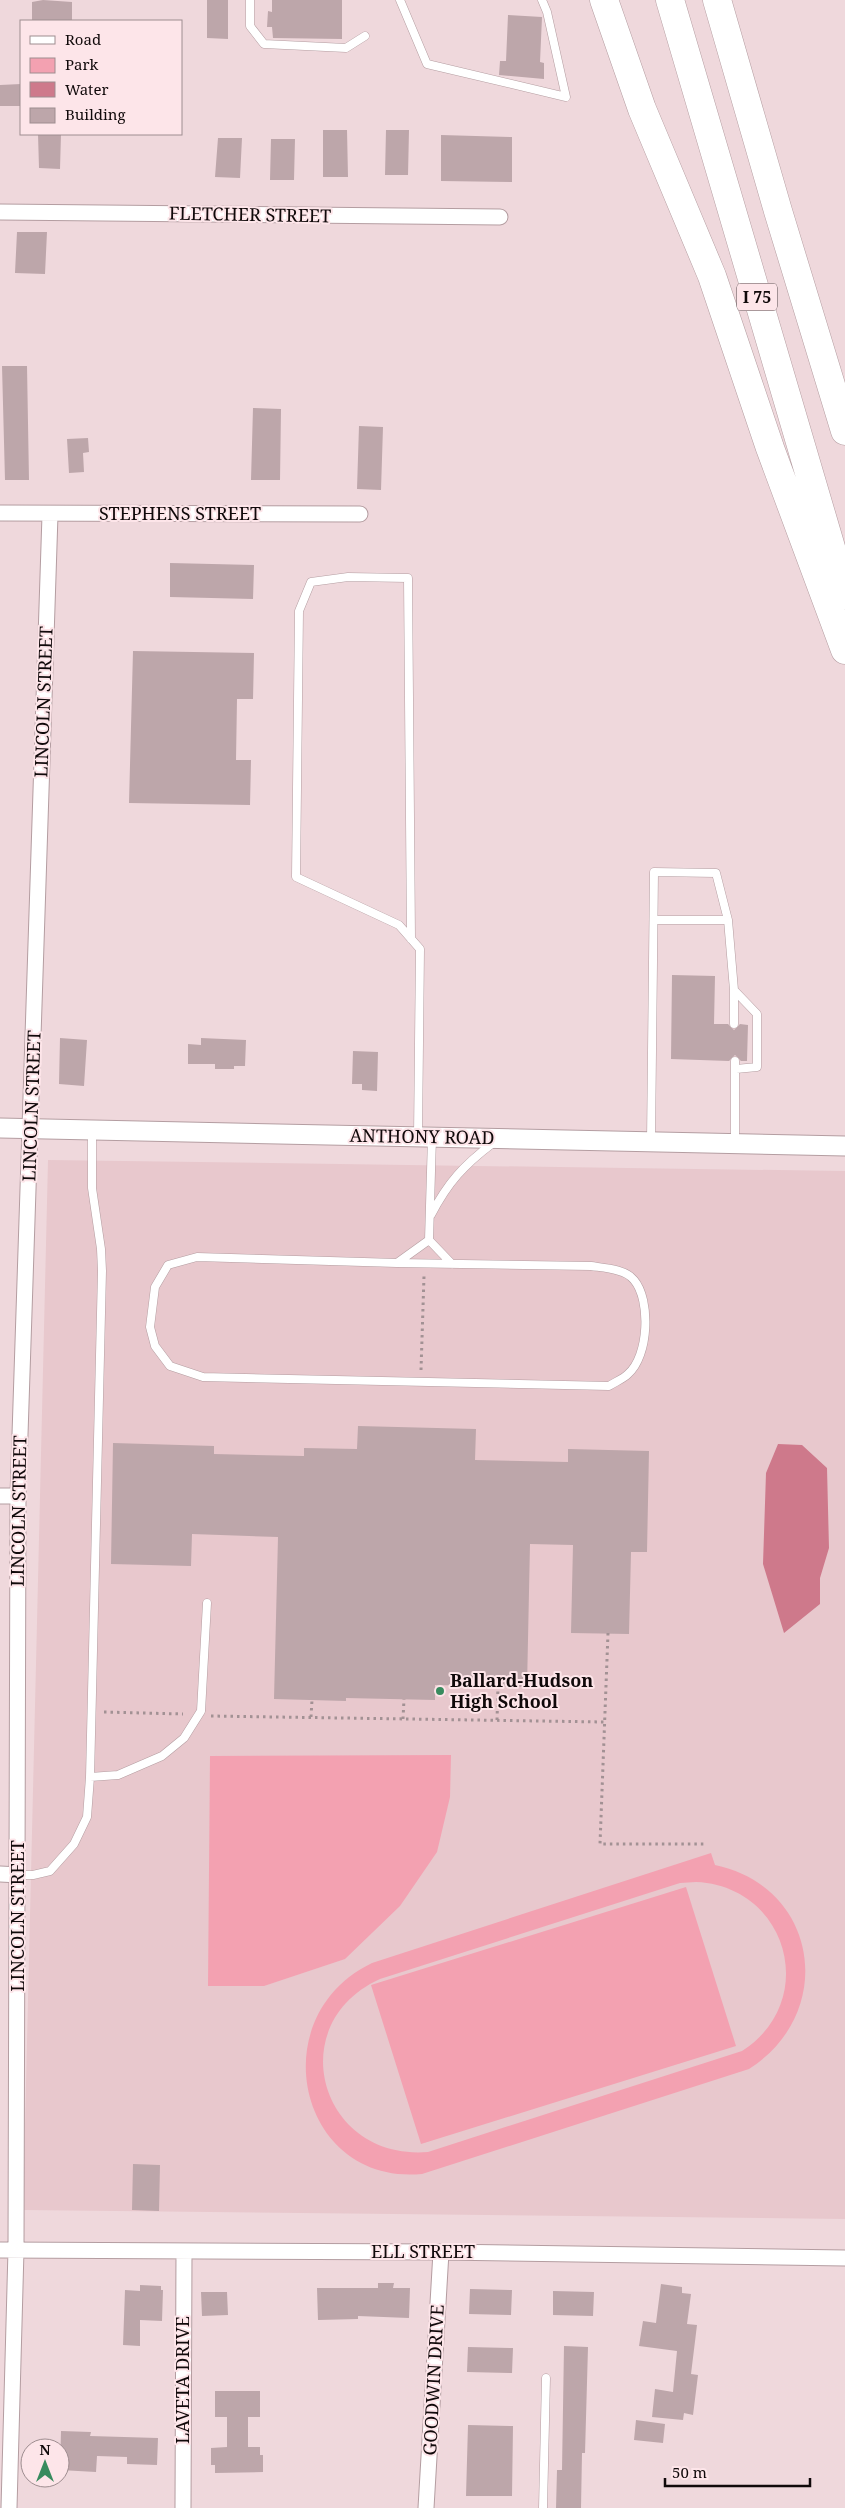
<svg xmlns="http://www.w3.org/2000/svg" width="845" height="2508" viewBox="0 0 845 2508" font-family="'Noto Serif',serif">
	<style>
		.built { fill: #e8c8cd }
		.green { fill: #f3a1b1; fill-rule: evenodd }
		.water { fill: #ce798b }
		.building { fill: #bda6aa }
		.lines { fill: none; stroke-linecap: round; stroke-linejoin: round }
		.service-casing { stroke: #b49da1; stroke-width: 9 }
		.minor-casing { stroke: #b49da1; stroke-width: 17 }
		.tertiary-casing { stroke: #b49da1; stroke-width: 21 }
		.motorway-casing { stroke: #b49da1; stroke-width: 29 }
		.path { stroke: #a29194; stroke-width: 3; stroke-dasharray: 2.5 4; stroke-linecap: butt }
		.service { stroke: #fff; stroke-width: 8 }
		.minor { stroke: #fff; stroke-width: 15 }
		.tertiary { stroke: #fff; stroke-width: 19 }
		.motorway { stroke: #fff; stroke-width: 28 }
		.poi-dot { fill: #388b5e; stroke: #fde5e9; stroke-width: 2 }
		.labels { text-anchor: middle; stroke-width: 4; stroke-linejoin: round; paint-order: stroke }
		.shield { fill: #fde5e9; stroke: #574b4d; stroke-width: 1 }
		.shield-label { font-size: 16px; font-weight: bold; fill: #10090a }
		.street-label { font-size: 18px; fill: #10090a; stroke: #fde5e9 }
		.poi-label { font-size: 18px; font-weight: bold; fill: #10090a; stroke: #fde5e9; text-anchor: start }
	</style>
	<rect width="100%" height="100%" fill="#efd8dc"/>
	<path class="built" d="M48 1160 845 1171V2219L23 2210Z"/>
	<path class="green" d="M451 1755 450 1797 437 1852 400 1906 345 1959 264 1986H208L210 1756Z
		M711 1853 715 1865C819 1887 837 2013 749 2069L422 2174C299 2186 260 2017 372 1963ZM696 1882C788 1886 820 2001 742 2051L428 2152C320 2161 281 2024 380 1979L680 1883Z
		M686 1887 736 2046 421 2144 371 1985Z"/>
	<path class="water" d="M778 1444 802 1445 827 1468 829 1548 820 1578V1604L784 1633 763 1564 766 1473Z"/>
	<path class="building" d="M43 0 72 2V21H32V2Z
		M207 0H228V39L207 38Z
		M272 0H342V39L273 38 272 27H267L268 11 272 12Z
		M508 15 542 17 540 62 544 63V79L499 75 500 61H506Z
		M21 84V106H0V85Z
		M323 130H347L348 177H323Z
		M386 130H409L408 175H385Z
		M38 134H61L60 169 39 168Z
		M441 135 512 137V182L441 181Z
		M218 138H242L240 178 215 177Z
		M271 139H295L294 180H270Z
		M17 232H47L45 274 15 273Z
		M2 366H27L29 480H5Z
		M253 408 281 409 280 480H251Z
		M359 426 383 427 381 490 357 489Z
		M88 438 89 452 83 453 84 472 69 473 67 439Z
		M170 563 254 565 253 599 170 597Z
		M133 651 254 653 253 699H237L236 760H251L250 805 129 803Z
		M672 975 715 976 714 1024H728L734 1030 740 1024 748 1025 747 1061H741L735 1055 729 1061 671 1059Z
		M60 1038 87 1040 84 1086 59 1084Z
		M201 1038 246 1040 245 1066H234V1069H215V1064H188V1044L201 1045Z
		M353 1051 378 1052 377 1091 362 1090V1084H352Z
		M358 1426 476 1429 475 1460 568 1462V1449L649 1451 647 1552H631L629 1634 571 1633 573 1545 530 1544 527 1687 435 1685V1700L346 1698V1701L274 1699 278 1537 192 1534 191 1566 111 1564 113 1443 214 1446V1454L304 1456V1448L357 1449Z
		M133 2164 160 2165 159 2211 132 2210Z
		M378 2283H394L393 2288H410L409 2318 358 2316V2319L318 2320 317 2288H378Z
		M661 2284 682 2287V2293L691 2294 687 2324 697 2325 691 2374 698 2375 693 2415 684 2413 683 2420 652 2417 655 2389 673 2392 677 2351 639 2346 643 2321 656 2323Z
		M140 2285 161 2286V2290H163L162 2321 140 2320V2346L123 2345 125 2290 140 2291Z
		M470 2289 512 2290 511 2315 469 2314Z
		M553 2291 594 2292 593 2316 553 2315Z
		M201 2292H227L228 2315 202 2316Z
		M564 2346 588 2347 585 2453H582L581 2508H556L557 2470H562Z
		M468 2347 513 2348 512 2373 467 2372Z
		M215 2391H260V2417H248V2447H260V2455H263V2472L215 2473V2465H211V2448L227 2447V2417H215Z
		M636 2420 665 2424 663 2443 634 2440Z
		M468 2425 513 2426 512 2496H466Z
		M61 2431 91 2432 90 2436 158 2438 157 2465 127 2464V2457L97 2456 96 2472 60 2470Z"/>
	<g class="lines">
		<defs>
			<path id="service" d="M250 0V26L264 44 346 48 365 36
				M400 0 427 64 566 97 547 12 542 0
				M654 920H728
				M411 939 408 578 348 577 311 582 299 611 296 877 399 925 420 949 418 1136
				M734 990V1024
				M735 1061V1144
				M432 1137 429 1240 452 1264
				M651 1141 654 872 716 873 728 920 734 990 757 1014V1067L736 1069
				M431 1215C448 1182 464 1165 493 1143
				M397 1263 591 1266C604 1268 626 1269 634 1280 651 1300 649 1356 628 1374 623 1379 615 1382 609 1386L203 1377 170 1366 155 1346 150 1327 155 1287 168 1265 197 1257 397 1263 429 1240
				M90 1777 118 1775 162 1756 184 1738 201 1711 207 1603
				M19 1875H33L50 1871 74 1844 87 1817 90 1777 102 1271 101 1249 92 1188V1130
				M543 2508 546 2378"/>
			<path id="minor" d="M0 212 500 217
				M0 513 360 514
				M0 1496H18
				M0 1874 19 1875
				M0 2250 441 2252 845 2258
				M9 2508 16 2250 18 1496 50 515
				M183 2508 184 2252
				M426 2508 441 2252"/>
			<path id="tertiary" d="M0 1128 845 1146"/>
			<path id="motorway" d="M604 0 642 109 712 276 770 448 845 650
				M670 0 845 595
				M717 0 778 211 845 431"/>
		</defs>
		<use href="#service" class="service-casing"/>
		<use href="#minor" class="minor-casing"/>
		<use href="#tertiary" class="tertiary-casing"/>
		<use href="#motorway" class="motorway-casing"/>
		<path class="path" d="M421 1370 424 1276
			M608 1633 600 1844H704
			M104 1712 183 1714
			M211 1716 605 1722
			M311 1717 312 1700
			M403 1719 404 1699
			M497 1720 498 1686"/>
		<use href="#service" class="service"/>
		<use href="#minor" class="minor"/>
		<use href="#tertiary" class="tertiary"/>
		<use href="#motorway" class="motorway"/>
	</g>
	<circle class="poi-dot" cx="440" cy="1691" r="5"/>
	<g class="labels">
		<rect class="shield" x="737" y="283.5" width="40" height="27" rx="4"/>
		<g class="shield-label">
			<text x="757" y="303">I 75</text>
		</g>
		<g class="street-label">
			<text transform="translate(250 215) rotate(1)" y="6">FLETCHER STREET</text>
			<text x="180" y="520">STEPHENS STREET</text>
			<text transform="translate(44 702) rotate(-88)" y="6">LINCOLN STREET</text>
			<text transform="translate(32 1106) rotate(-88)" y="6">LINCOLN STREET</text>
			<text transform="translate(422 1137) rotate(1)" y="6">ANTHONY ROAD</text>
			<text transform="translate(19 1511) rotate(-89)" y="6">LINCOLN STREET</text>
			<text transform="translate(18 1916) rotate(-90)" y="6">LINCOLN STREET</text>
			<text x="423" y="2258">ELL STREET</text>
			<text transform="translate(183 2380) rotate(-90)" y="6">LAVETA DRIVE</text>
			<text transform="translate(434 2380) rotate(-87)" y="6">GOODWIN DRIVE</text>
		</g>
		<g class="poi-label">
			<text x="450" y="1687">Ballard-Hudson<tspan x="450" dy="21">High School</tspan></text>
		</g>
	</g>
	<rect x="20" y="20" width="162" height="115" fill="#fde5e9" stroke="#9e8d90"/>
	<rect x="30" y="36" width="25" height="8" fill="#ffffff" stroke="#9e8d90"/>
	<text x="65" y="45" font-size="15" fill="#10090a">Road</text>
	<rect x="30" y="58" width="25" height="15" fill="#f3a1b1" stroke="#9e8d90"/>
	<text x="65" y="70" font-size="15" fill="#10090a">Park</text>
	<rect x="30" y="82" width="25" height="15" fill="#ce798b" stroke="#9e8d90"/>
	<text x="65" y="95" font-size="15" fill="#10090a">Water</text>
	<rect x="30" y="108" width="25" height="15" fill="#bda6aa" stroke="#9e8d90"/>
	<text x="65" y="120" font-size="15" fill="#10090a">Building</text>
	<g transform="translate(45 2463)"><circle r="24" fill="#fde5e9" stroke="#9e8d90"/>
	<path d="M0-4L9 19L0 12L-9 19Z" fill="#388b5e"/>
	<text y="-8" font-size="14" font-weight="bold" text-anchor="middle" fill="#10090a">N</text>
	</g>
	<path d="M665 2478v8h145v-8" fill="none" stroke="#10090a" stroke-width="2.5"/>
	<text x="672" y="2478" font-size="15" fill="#10090a" stroke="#fde5e9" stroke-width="4" paint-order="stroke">50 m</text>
</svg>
